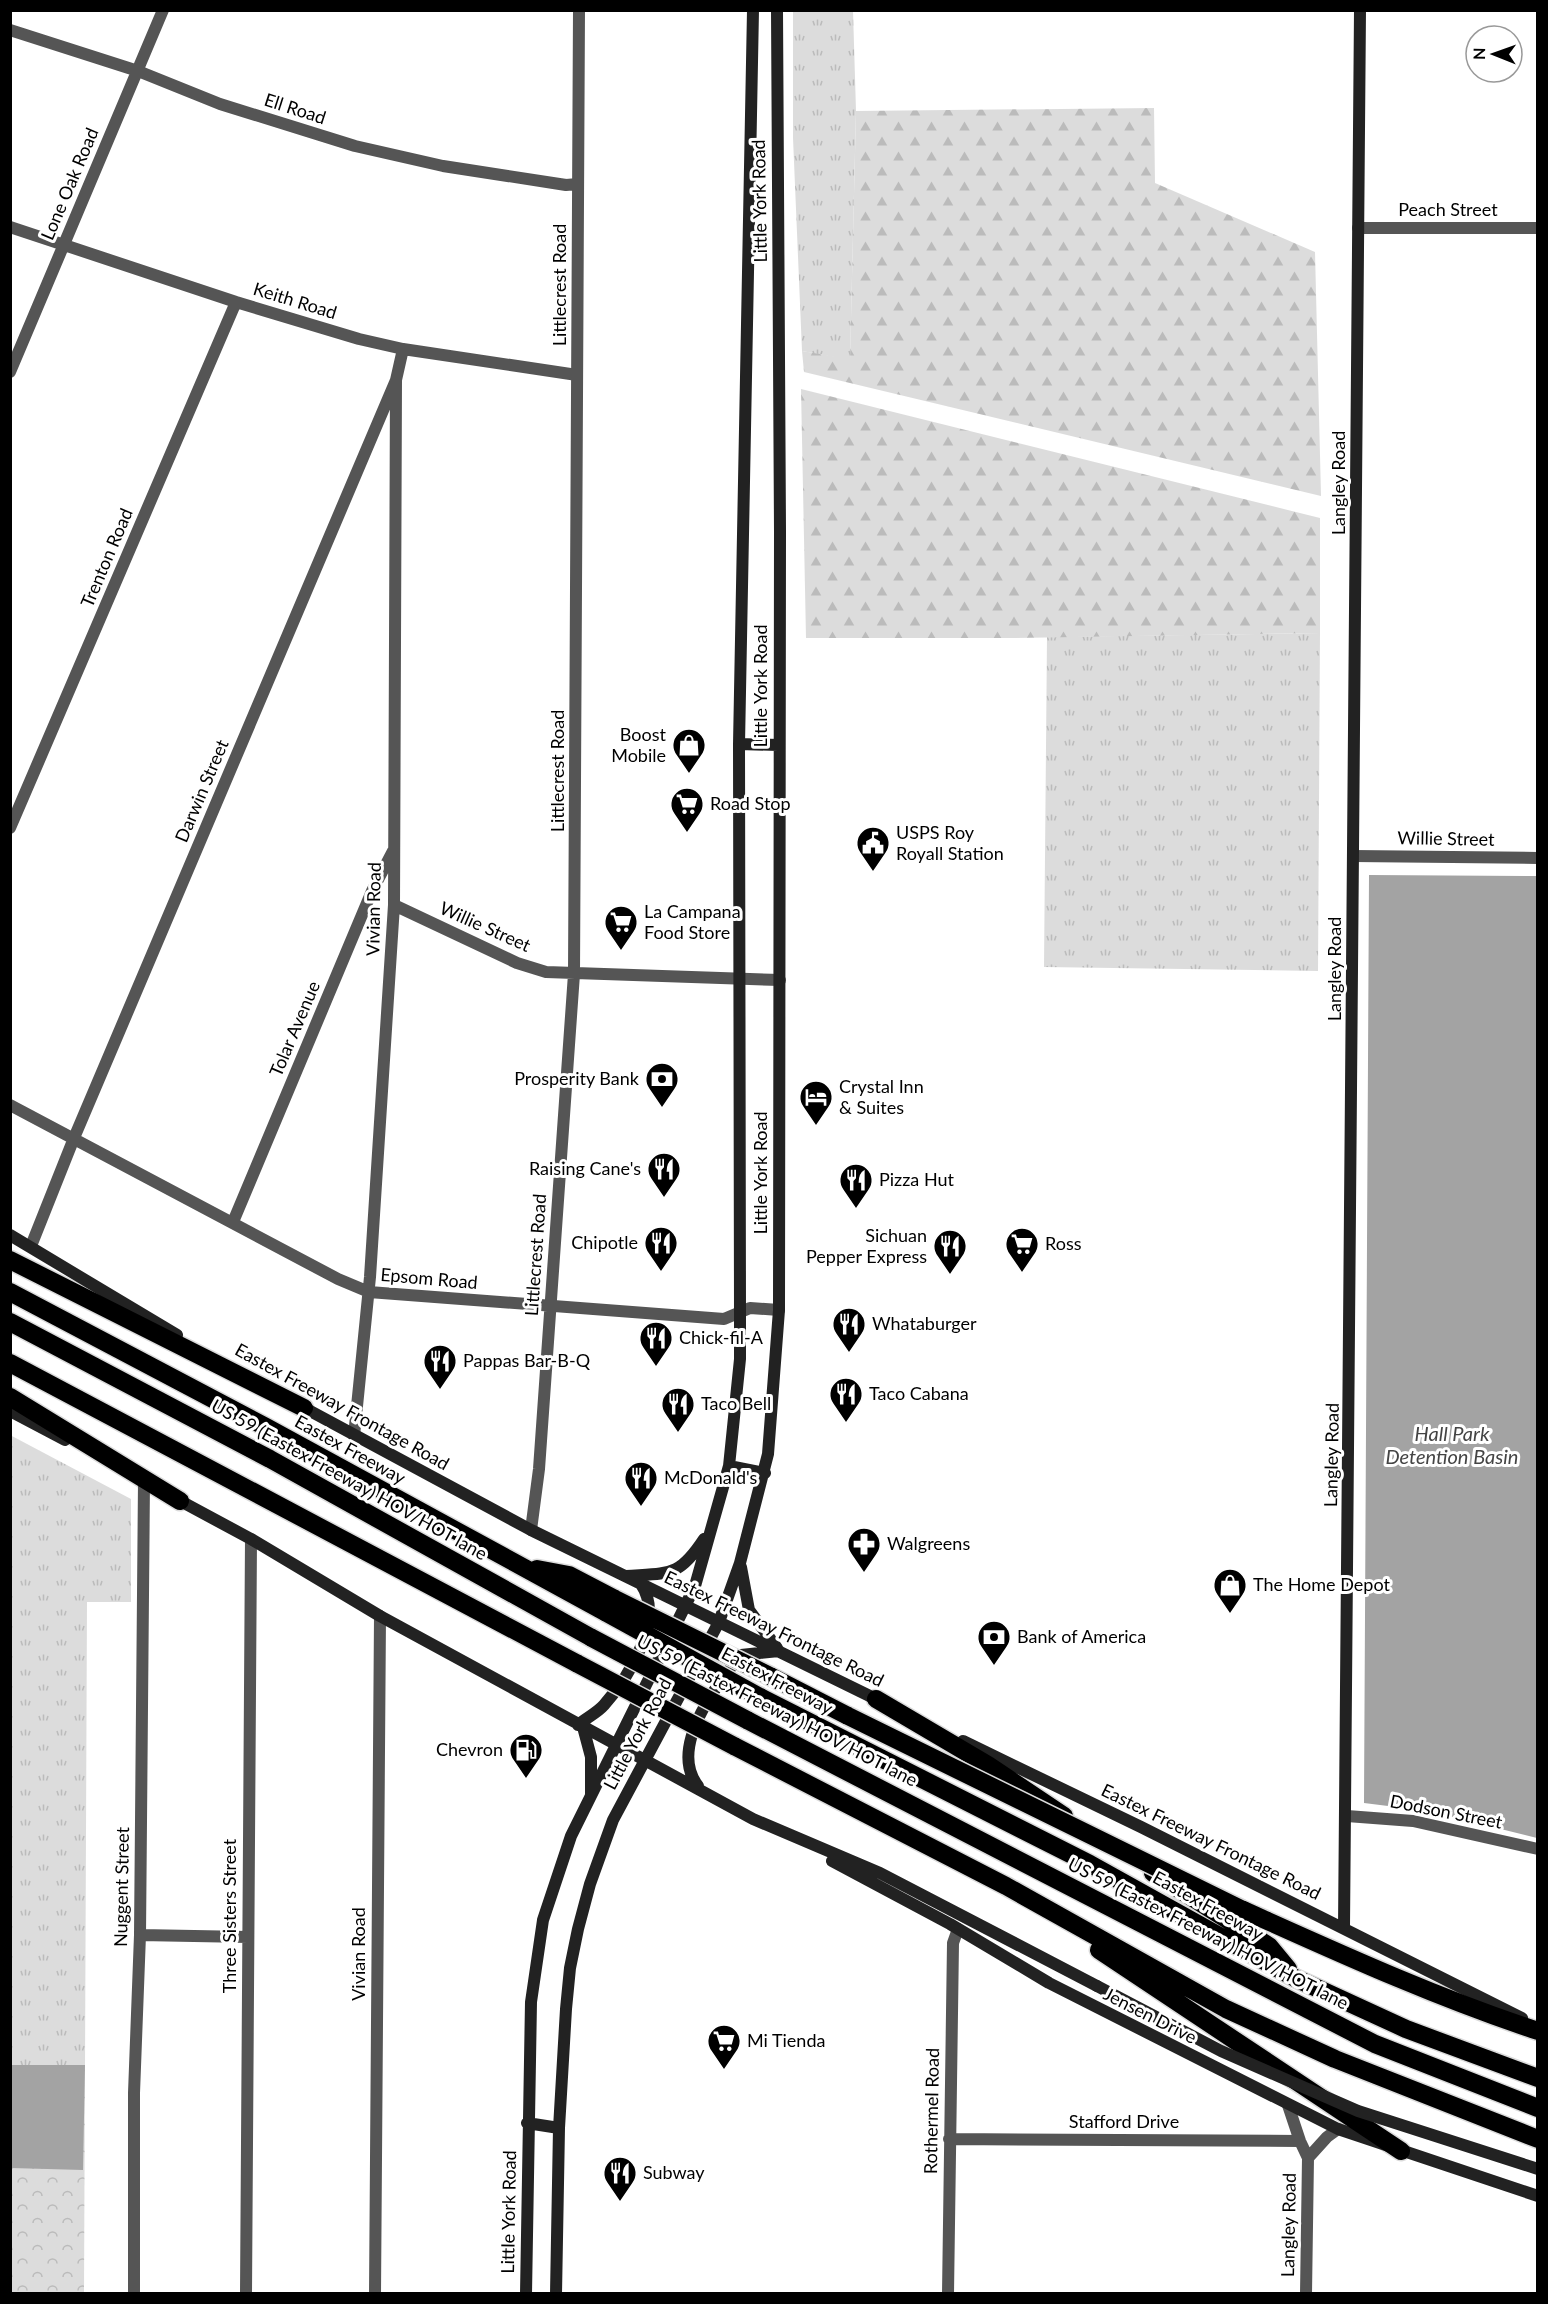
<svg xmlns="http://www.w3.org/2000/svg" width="1548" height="2304" viewBox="0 0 1548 2304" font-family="Lato,sans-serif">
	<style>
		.grass { fill: url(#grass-tufts) }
		.forest { fill: url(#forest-firs) }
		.park { fill: url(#park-crowns) }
		.water { fill: #a3a3a3 }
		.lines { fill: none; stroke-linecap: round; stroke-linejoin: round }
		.highway-casing { stroke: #dbdbdb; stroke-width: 21 }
		.street { stroke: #555; stroke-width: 12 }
		.secondary { stroke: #222; stroke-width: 12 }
		.highway { stroke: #000; stroke-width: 18 }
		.highway-bridge-casing { stroke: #dbdbdb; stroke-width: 21; stroke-linecap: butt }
		.secondary-bridge { stroke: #222; stroke-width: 12 }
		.highway-bridge { stroke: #000; stroke-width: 18 }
		.labels { text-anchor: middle; stroke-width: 6; stroke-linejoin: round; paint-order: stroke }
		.street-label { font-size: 18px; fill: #000; stroke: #fff }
		.poi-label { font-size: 18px; fill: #000; stroke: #fff; text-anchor: start }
		.water-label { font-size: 20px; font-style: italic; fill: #444; stroke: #fff }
	</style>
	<defs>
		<pattern id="grass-tufts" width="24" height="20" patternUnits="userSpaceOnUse" patternTransform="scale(1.5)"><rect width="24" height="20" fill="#dcdcdc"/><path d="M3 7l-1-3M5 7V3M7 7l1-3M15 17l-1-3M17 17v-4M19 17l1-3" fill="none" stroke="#bbb"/></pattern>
		<pattern id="forest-firs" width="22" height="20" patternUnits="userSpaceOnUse" patternTransform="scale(1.5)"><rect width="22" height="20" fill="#dcdcdc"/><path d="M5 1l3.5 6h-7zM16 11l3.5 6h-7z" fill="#bbb"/></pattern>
		<pattern id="park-crowns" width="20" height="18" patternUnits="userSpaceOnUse" patternTransform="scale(1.5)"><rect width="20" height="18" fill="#dcdcdc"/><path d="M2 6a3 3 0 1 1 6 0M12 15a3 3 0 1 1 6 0" fill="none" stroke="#bbb"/></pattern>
	</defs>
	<rect width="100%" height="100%" fill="#fff"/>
	<path class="grass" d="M793 11H853L856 111 850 360 802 351 793 138Z
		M1320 633 1318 971 1044 967 1047 637Z
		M10 1435 131 1499V1602H87L85 2065H11Z"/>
	<path class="forest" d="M1154 108 1155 183 1315 252 1321 496 804 372 802 351 850 359 856 111Z
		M801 389 1320 518V633L1012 638H806Z"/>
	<path class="park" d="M11 2065H85L84 2293 11 2294Z"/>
	<path class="water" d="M1369 875 1537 876V1838L1428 1811 1364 1803Z
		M11 2065H85L83 2170 11 2168Z"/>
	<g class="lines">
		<defs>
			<path id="highway" d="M10 1260 304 1408
				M10 1292 266 1427 607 1613
				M10 1322 270 1459 592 1638
				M10 1363 578 1664
				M10 1397 180 1501
				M537 1569 569 1575 615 1599
				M770 1676 848 1716
				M760 1697 1090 1864 1295 1978 1406 2029 1538 2078
				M876 1699 988 1765 1064 1816
				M747 1720 1375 2044 1538 2108
				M734 1746 1006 1886 1226 2009 1335 2059 1538 2139
				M1153 1873 1269 1946 1288 1969
				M1241 1909C1339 1953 1435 1997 1538 2031
				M1099 1950 1401 2151"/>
		</defs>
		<use href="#highway" class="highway-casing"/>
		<path class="street" d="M10 30 138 71 220 104 355 146 443 166 566 185 578 184
			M10 227 236 302 359 339 403 349 577 375
			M1358 228H1538
			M10 372 163 10
			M10 828 236 302
			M1353 856 1538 858
			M394 905 517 963 546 972 780 980
			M10 1105 338 1279 369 1292 724 1319 750 1308 779 1310
			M233 1222 372 891 393 851
			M31 1246 74 1138 396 380 403 349
			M354 1436 370 1277 394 905 396 380
			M531 1530 539 1469 574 974 579 10
			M1347 1816 1413 1821 1538 1849
			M140 1935 248 1937
			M1288 2105 1300 2141 1308 2158 1306 2294
			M949 2139 1300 2141
			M1308 2158 1327 2137 1338 2129
			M134 2294V2093L140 1935 144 1481
			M246 2294 251 1539
			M375 2294 380 1616
			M948 2294 953 1943 958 1929"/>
		<path class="secondary" d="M739 744 778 745
			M10 1235 177 1335
			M299 1405 531 1530 882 1702
			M10 1411 65 1440
			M729 1466 765 1473
			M173 1497 251 1539 380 1616 753 1819 880 1873 1097 1986
			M741 1567 749 1610 777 1648
			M626 1576C670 1573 679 1577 704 1539
			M578 1725C586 1718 597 1713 604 1705 629 1677 665 1619 641 1584
			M583 1727 591 1757V1794
			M963 1741 1141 1827 1522 2018
			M698 1786C668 1748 716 1685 741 1655L779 1651
			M832 1861 950 1924 1049 1983 1338 2129 1538 2196
			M1344 1928 1360 10
			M527 2123 559 2128
			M526 2294 531 2002 543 1920 571 1836 695 1586 729 1466 740 1359V1312L739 744 753 10
			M556 2294 559 2128 566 2009 570 1968 578 1929 590 1884 613 1820 719 1622 740 1563 768 1454 779 1310 780 531 777 10"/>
		<use href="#highway" class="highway"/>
		<defs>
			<path id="highway-bridge" d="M615 1599 770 1676
				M607 1613 760 1697
				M592 1638 747 1720
				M578 1664 734 1746
				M848 1716 1241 1909"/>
		</defs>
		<use href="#highway-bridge" class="highway-bridge-casing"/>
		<path class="secondary-bridge" d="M1097 1986 1221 2051 1358 2111 1538 2169"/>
		<use href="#highway-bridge" class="highway-bridge"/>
	</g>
	<defs>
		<symbol id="shop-pin" viewBox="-11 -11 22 30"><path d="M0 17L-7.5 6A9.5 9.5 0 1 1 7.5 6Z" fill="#000" stroke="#fff"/><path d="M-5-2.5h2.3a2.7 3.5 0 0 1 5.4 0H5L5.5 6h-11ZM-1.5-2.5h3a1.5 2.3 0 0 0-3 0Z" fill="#fff"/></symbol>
		<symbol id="supermarket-pin" viewBox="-11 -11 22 30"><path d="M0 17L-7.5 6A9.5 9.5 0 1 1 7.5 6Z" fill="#000" stroke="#fff"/><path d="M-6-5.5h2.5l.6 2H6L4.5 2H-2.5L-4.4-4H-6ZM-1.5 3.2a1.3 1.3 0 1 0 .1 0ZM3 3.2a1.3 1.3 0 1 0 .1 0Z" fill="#fff"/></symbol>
		<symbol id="civic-pin" viewBox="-11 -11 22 30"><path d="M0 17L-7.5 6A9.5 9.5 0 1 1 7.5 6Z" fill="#000" stroke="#fff"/><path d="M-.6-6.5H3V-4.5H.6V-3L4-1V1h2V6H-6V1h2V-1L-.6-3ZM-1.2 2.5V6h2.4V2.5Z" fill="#fff"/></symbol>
		<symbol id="bank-pin" viewBox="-11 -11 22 30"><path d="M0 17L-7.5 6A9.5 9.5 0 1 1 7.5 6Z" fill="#000" stroke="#fff"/><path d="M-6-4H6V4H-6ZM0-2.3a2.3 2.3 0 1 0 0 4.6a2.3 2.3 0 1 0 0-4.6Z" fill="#fff"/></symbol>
		<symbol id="hotel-pin" viewBox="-11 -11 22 30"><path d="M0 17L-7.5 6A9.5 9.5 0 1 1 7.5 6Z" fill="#000" stroke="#fff"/><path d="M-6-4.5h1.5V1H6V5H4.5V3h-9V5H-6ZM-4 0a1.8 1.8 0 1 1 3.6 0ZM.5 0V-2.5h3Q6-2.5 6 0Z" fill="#fff"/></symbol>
		<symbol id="restaurant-pin" viewBox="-11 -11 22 30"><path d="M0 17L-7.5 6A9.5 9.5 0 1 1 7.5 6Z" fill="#000" stroke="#fff"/><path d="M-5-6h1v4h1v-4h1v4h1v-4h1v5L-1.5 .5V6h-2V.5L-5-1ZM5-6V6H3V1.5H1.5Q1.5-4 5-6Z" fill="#fff"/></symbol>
		<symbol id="pharmacy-pin" viewBox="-11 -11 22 30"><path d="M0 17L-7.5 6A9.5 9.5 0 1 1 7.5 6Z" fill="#000" stroke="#fff"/><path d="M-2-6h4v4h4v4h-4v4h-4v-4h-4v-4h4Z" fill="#fff"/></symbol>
		<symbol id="fuel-pin" viewBox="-11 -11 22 30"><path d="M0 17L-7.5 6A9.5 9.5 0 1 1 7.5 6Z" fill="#000" stroke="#fff"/><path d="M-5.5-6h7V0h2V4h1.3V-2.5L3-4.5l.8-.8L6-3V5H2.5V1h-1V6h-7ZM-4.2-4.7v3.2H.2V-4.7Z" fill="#fff"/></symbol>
	</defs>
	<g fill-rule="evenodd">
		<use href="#shop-pin" x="670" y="726" width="38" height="52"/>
		<use href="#supermarket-pin" x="668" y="785" width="38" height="52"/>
		<use href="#civic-pin" x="854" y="824" width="38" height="52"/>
		<use href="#supermarket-pin" x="602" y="903" width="38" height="52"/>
		<use href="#bank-pin" x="643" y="1060" width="38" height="52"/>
		<use href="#hotel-pin" x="797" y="1078" width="38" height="52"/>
		<use href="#restaurant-pin" x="645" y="1150" width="38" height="52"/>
		<use href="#restaurant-pin" x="837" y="1161" width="38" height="52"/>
		<use href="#restaurant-pin" x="642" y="1224" width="38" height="52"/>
		<use href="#supermarket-pin" x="1003" y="1225" width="38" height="52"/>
		<use href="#restaurant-pin" x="931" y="1227" width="38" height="52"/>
		<use href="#restaurant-pin" x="830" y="1305" width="38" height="52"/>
		<use href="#restaurant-pin" x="637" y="1319" width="38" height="52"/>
		<use href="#restaurant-pin" x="421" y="1342" width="38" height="52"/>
		<use href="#restaurant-pin" x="827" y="1375" width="38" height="52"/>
		<use href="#restaurant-pin" x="659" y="1385" width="38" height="52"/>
		<use href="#restaurant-pin" x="622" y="1459" width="38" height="52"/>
		<use href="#pharmacy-pin" x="845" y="1525" width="38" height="52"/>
		<use href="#shop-pin" x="1211" y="1566" width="38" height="52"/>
		<use href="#bank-pin" x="975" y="1618" width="38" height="52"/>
		<use href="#fuel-pin" x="507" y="1731" width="38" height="52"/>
		<use href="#supermarket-pin" x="705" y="2022" width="38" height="52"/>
		<use href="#restaurant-pin" x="601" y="2154" width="38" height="52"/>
	</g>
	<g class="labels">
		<g class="street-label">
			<text transform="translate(295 109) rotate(18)" y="6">Ell Road</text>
			<text transform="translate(70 184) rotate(-67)" y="6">Lone Oak Road</text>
			<text transform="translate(760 201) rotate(-91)" y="6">Little York Road</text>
			<text x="1448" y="216">Peach Street</text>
			<text transform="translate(560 285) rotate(-90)" y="6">Littlecrest Road</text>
			<text transform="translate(295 301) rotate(17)" y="6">Keith Road</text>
			<text transform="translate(1339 483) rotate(-90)" y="6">Langley Road</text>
			<text transform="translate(107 558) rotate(-67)" y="6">Trenton Road</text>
			<text transform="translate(761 686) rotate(-90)" y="6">Little York Road</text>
			<text transform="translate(558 771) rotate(-90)" y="6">Littlecrest Road</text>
			<text transform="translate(202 791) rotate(-67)" y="6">Darwin Street</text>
			<text transform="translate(1446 839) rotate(1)" y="6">Willie Street</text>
			<text transform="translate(374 909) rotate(-89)" y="6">Vivian Road</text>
			<text transform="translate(485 927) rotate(24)" y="6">Willie Street</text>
			<text transform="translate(1335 969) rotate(-90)" y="6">Langley Road</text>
			<text transform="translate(295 1029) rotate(-67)" y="6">Tolar Avenue</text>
			<text transform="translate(761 1173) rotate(-90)" y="6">Little York Road</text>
			<text transform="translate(536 1255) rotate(-86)" y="6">Littlecrest Road</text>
			<text transform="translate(429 1279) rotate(5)" y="6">Epsom Road</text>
			<text transform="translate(342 1407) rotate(29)" y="6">Eastex Freeway Frontage Road</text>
			<text transform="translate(350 1450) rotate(29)" y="6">Eastex Freeway</text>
			<text transform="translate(1332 1455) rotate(-89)" y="6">Langley Road</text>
			<text transform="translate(349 1480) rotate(29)" y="6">US 59 (Eastex Freeway) HOV/HOT lane</text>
			<text transform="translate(774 1629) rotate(26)" y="6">Eastex Freeway Frontage Road</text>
			<text transform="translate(777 1681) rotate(28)" y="6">Eastex Freeway</text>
			<text transform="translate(777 1711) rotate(27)" y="6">US 59 (Eastex Freeway) HOV/HOT lane</text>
			<text transform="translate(638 1734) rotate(-62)" y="6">Little York Road</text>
			<text transform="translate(1446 1812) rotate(11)" y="6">Dodson Street</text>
			<text transform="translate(1211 1842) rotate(26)" y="6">Eastex Freeway Frontage Road</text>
			<text transform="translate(122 1887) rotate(-89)" y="6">Nuggent Street</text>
			<text transform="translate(1208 1906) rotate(29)" y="6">Eastex Freeway</text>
			<text transform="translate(230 1916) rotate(-90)" y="6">Three Sisters Street</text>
			<text transform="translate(1208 1934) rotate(27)" y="6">US 59 (Eastex Freeway) HOV/HOT lane</text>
			<text transform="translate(359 1954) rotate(-90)" y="6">Vivian Road</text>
			<text transform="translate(1150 2016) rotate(27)" y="6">Jensen Drive</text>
			<text transform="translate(932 2111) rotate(-89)" y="6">Rothermel Road</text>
			<text x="1124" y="2128">Stafford Drive</text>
			<text transform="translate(509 2212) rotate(-89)" y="6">Little York Road</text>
			<text transform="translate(1289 2225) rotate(-89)" y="6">Langley Road</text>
		</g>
		<g class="poi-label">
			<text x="666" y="741" text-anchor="end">Boost<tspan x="666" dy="21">Mobile</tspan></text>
			<text x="710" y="810">Road Stop</text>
			<text x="896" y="839">USPS Roy<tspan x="896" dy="21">Royall Station</tspan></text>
			<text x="644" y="918">La Campana<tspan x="644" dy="21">Food Store</tspan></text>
			<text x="639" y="1085" text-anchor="end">Prosperity Bank</text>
			<text x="839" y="1093">Crystal Inn<tspan x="839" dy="21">&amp; Suites</tspan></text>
			<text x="641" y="1175" text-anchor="end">Raising Cane's</text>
			<text x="879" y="1186">Pizza Hut</text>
			<text x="927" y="1242" text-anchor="end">Sichuan<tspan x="927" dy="21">Pepper Express</tspan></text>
			<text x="638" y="1249" text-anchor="end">Chipotle</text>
			<text x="1045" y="1250">Ross</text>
			<text x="872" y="1330">Whataburger</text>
			<text x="679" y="1344">Chick-fil-A</text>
			<text x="463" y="1367">Pappas Bar-B-Q</text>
			<text x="869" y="1400">Taco Cabana</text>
			<text x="701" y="1410">Taco Bell</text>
			<text x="664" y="1484">McDonald's</text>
			<text x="887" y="1550">Walgreens</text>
			<text x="1253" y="1591">The Home Depot</text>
			<text x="1017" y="1643">Bank of America</text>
			<text x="503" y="1756" text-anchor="end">Chevron</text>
			<text x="747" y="2047">Mi Tienda</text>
			<text x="643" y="2179">Subway</text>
		</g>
		<g class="water-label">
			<text x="1452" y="1441">Hall Park<tspan x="1452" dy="23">Detention Basin</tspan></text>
		</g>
	</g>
	<rect width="1548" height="2304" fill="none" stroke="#000000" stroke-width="24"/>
	<g transform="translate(1494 54) rotate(271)"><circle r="28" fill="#ffffff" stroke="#999999" stroke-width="1.5"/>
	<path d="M0-4.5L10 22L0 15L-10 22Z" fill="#000000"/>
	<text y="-9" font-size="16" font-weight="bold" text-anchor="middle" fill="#000000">N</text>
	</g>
</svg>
